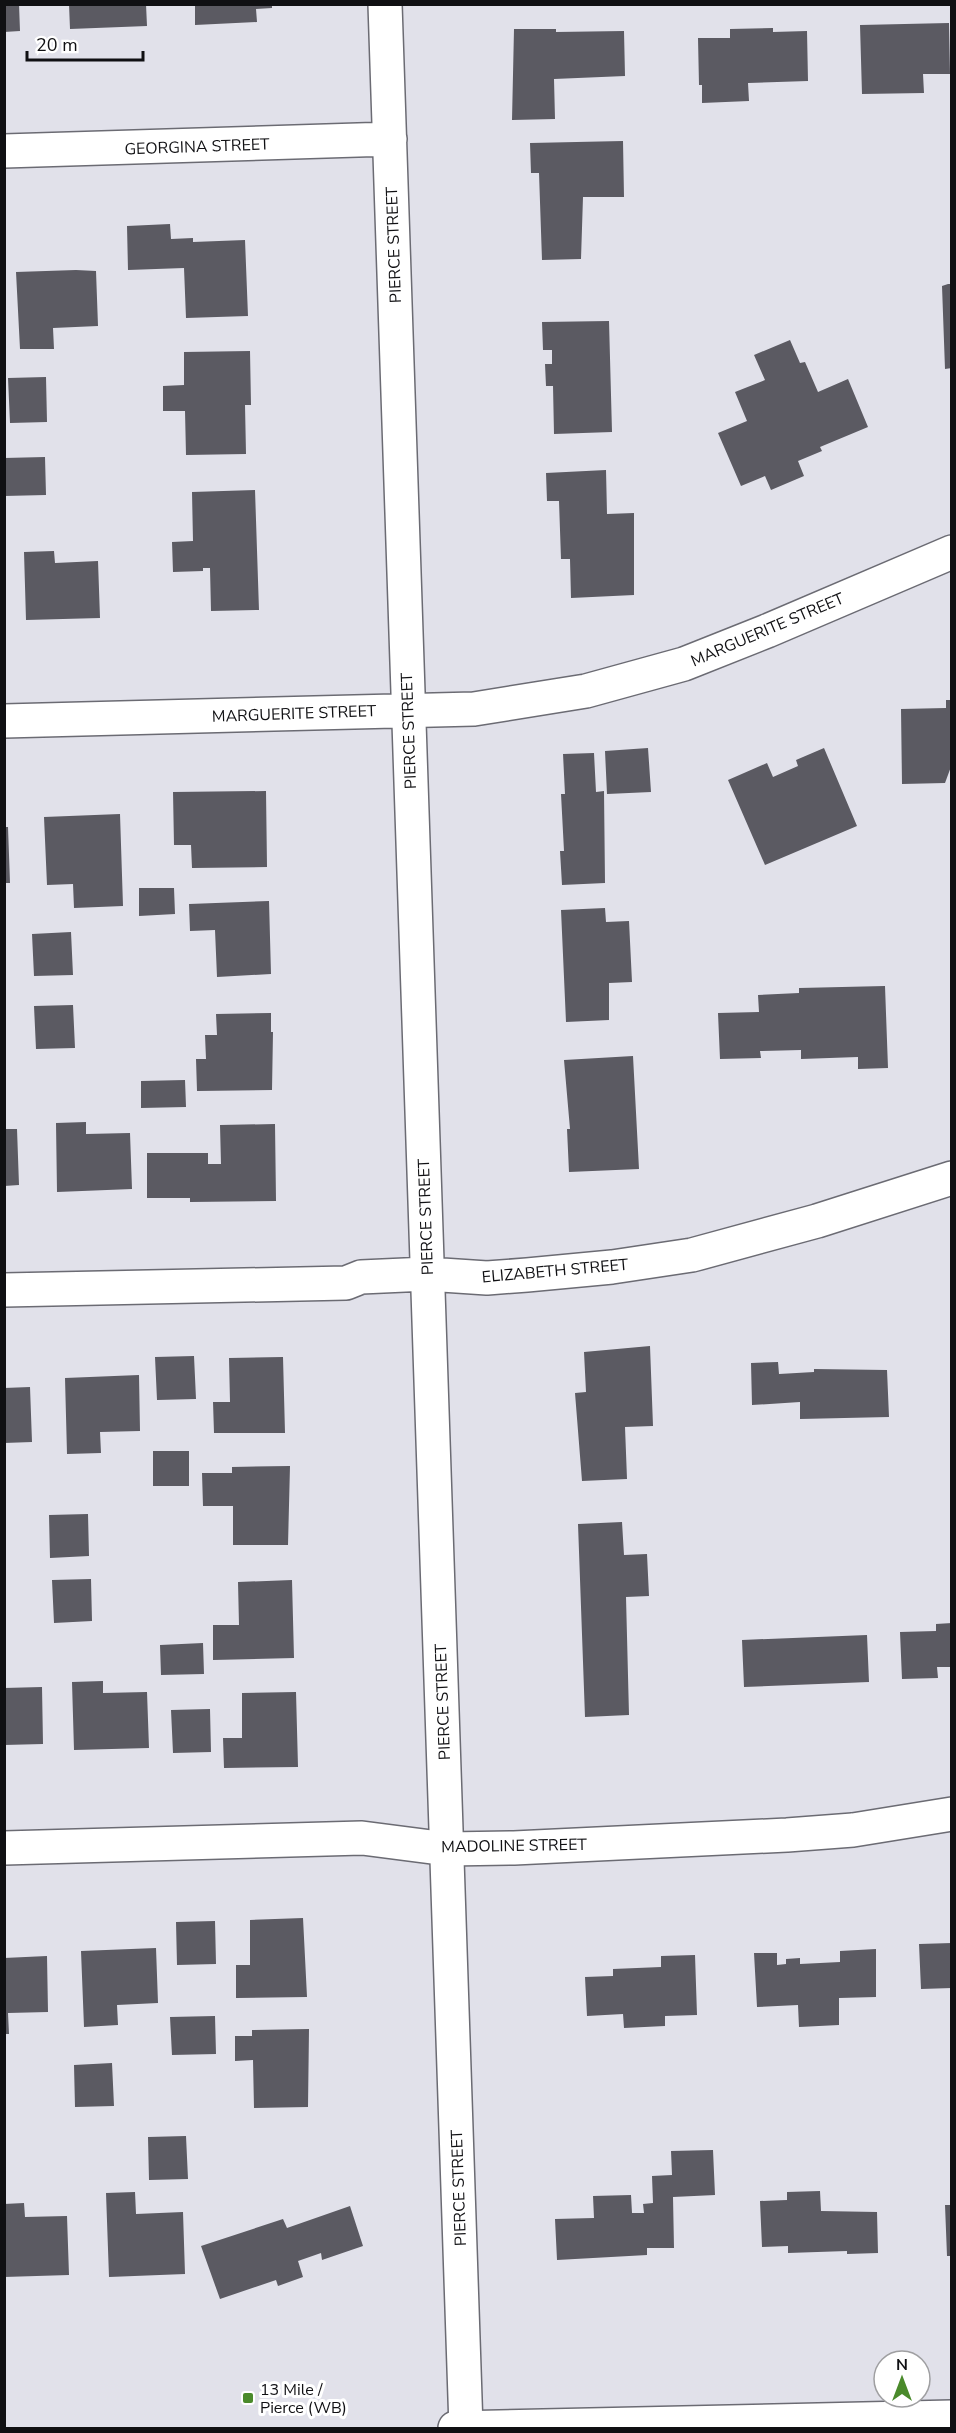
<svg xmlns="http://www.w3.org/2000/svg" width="956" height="2433" viewBox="0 0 956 2433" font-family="'Nunito Sans',sans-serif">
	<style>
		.building { fill: #5b5a62 }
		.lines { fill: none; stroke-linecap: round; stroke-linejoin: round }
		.minor-casing { stroke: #6b6b73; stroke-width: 36 }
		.tertiary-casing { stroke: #6b6b73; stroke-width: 36 }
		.minor { stroke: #fff; stroke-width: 33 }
		.tertiary { stroke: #fff; stroke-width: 33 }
		.poi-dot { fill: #4a8a2b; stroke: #fff; stroke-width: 2 }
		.labels { text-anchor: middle; stroke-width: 6; stroke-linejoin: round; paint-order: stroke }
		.street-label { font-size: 16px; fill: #101013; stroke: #fff }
		.poi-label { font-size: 16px; fill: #101013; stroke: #fff; text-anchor: start }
	</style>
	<rect width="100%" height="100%" fill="#e1e1ea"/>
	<path class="building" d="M4 4H19L20 31 4 32Z
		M69 4H146L147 26 70 29Z
		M195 4H272V8L256 9 257 22 195 25Z
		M949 23 950 74H923L924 93 862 94 860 25Z
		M773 28V32L807 31 808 81 748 83 749 101 702 103V85H699L698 38H730V29Z
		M514 29H556V32L624 31 625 76 554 79 555 119 512 120Z
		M623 141 624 197H583L581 259 542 260 539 173H531L530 143Z
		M170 224 171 239 193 238V242L245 240 248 316 186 318 184 268 128 270 127 226Z
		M76 270 96 271 98 326 53 328 54 349H20L16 272Z
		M948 284H952V368L945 369 942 286Z
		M609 321 612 432 554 434 553 386H546L545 364H552V350H543L542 322Z
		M790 340 800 363 805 362 818 392 848 379 868 427 820 447 822 451 798 461 804 476 771 490 765 476 741 486 718 433 747 421 735 392 765 380 754 355Z
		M250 351 251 405H245L246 454 186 455 185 411H163V386L184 385V352Z
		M46 377 47 422 10 423 8 378Z
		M45 457 46 495 4 496V458Z
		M606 470 607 514 634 513V595L571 598 570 559H561L559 501H547L546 473Z
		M255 490 259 610 211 611 210 568H203V571L173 572 172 542 193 541 192 492Z
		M54 551 55 563 98 561 100 618 26 620 24 552Z
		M946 700H952V764L945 783 902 784 901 709 946 708Z
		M648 748 651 792 607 794 605 751Z
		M824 748 857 826 765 865 728 780 767 763 773 777 798 766 796 760Z
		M594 753 596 792 604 791 605 883 562 885 560 851H564L561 794H565L563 754Z
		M266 791 267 867 192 868 191 845H174L173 792Z
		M120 814 123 906 74 908 73 884 47 885 44 817Z
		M4 827H8L10 883H4Z
		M139 888H174L175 914 139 916Z
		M269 901 271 974 217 977 215 930 190 931 189 904Z
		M605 908 606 922 629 921 632 982 609 983V1020L566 1022 561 910Z
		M71 932 73 975 34 976 32 934Z
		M885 986 888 1068 858 1069V1057L801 1059V1050L760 1051 761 1058 720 1059 718 1013 759 1012 758 995 799 993V988Z
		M73 1005 75 1048 36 1049 34 1006Z
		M271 1013V1032H273L272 1090 197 1091 196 1059H206L205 1035H217L216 1014Z
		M633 1056 639 1169 569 1172 567 1129H570L564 1060Z
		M185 1080 186 1107 141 1108V1081Z
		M86 1122V1134L130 1133 132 1189 57 1192 56 1123Z
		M275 1124 276 1201 190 1202V1198H147V1153H208V1164H221L220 1125Z
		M4 1129H17L19 1185 4 1186Z
		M650 1346 653 1426 625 1427 627 1479 582 1481 575 1393 586 1392 584 1352Z
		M194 1356 196 1399 157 1400 155 1357Z
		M283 1357 285 1433H214L213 1402H230L229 1358Z
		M778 1362 779 1374 814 1372V1369L887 1370 889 1417 800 1419V1402L752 1405 751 1363Z
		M139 1375 140 1431 100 1432 101 1453 67 1454 65 1378Z
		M30 1387 32 1442 4 1443V1388Z
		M153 1451H189V1486H153Z
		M290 1466 288 1545H233V1506H203L202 1473H232V1467Z
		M88 1514 89 1556 50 1558 49 1515Z
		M622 1522 624 1555 647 1554 649 1596 626 1597 629 1715 585 1717 578 1524Z
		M91 1579 92 1621 54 1623 52 1580Z
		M292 1580 294 1658 213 1660V1625H239L238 1582Z
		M952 1623V1667H937L938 1678 902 1679 900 1632 936 1631V1624Z
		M867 1635 869 1682 744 1687 742 1640Z
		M203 1643 204 1674 161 1675 160 1645Z
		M103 1681V1693L147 1692 149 1748 74 1750 72 1682Z
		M42 1687 43 1744 4 1745V1688Z
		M296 1692 298 1767 224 1768 223 1738H242V1693Z
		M210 1709 211 1752 173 1753 171 1710Z
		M303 1918 307 1997 236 1998V1965H250V1920Z
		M215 1921 216 1964 177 1965 176 1922Z
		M952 1943V1988L921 1989 919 1944Z
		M156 1948 158 2003 117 2005 118 2025 84 2027 81 1951Z
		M876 1949V1997L839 1998V2025L799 2027 798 2005 757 2007 754 1953H777V1965L786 1964V1959L800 1958V1964L840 1962V1951Z
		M695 1955 697 2015 665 2016V2026L624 2028 623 2014 587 2016 585 1977 613 1976V1969L661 1967V1956Z
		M47 1956 48 2012 8 2013 9 2034H4V1958Z
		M215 2016 216 2054 172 2055 170 2017Z
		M309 2029 308 2107 254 2108 253 2060 235 2061V2036H252V2030Z
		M112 2063 114 2106 75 2107 74 2065Z
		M186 2136 188 2179 149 2180 148 2137Z
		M713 2150 715 2195 673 2197 674 2248H647V2255L557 2260 555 2219 594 2218 593 2196 631 2195 632 2213H644L643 2204 653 2203 652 2176 672 2175 671 2151Z
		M820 2191 821 2211 877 2212 878 2253 847 2254V2251L788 2253V2246L762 2247 760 2201 787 2200V2192Z
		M135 2192 136 2214 183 2212 185 2274 109 2277 106 2193Z
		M24 2203 25 2217 67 2216 69 2275 4 2277V2204Z
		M945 2205H952V2256H947Z
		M350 2206 363 2246 322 2260 321 2253 298 2261 303 2277 278 2286 276 2280 220 2299 201 2246 283 2219 287 2228Z"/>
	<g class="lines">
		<defs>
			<path id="minor" d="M385 4 466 2428
				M4 151 390 139
				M4 721 474 709 586 691 684 664 767 631 952 552
				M4 1290 346 1283 361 1277 427 1274 487 1278 527 1275 612 1267 692 1255 817 1221 952 1178
				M4 1848 362 1838 447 1849 514 1848 787 1835 853 1830 952 1814"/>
			<path id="tertiary" d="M455 2428 952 2417"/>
		</defs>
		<use href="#minor" class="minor-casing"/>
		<use href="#tertiary" class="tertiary-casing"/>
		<use href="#minor" class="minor"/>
		<use href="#tertiary" class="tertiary"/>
	</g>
	<rect class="poi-dot" x="242" y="2392" width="12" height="12" rx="3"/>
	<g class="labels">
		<g class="street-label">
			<text transform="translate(197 146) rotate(-2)" y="6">GEORGINA STREET</text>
			<text transform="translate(393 245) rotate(-92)" y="6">PIERCE STREET</text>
			<text transform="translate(767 629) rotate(-23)" y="6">MARGUERITE STREET</text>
			<text transform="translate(294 713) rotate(-2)" y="6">MARGUERITE STREET</text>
			<text transform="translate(408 731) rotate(-92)" y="6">PIERCE STREET</text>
			<text transform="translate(425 1217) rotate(-92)" y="6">PIERCE STREET</text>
			<text transform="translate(555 1270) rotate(-5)" y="6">ELIZABETH STREET</text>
			<text transform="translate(442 1702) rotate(-92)" y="6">PIERCE STREET</text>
			<text transform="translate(514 1845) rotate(-1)" y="6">MADOLINE STREET</text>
			<text transform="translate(458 2188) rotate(-92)" y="6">PIERCE STREET</text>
		</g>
		<g class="poi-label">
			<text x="260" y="2395">13 Mile /<tspan x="260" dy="18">Pierce (WB)</tspan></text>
		</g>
	</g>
	<rect width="956" height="2433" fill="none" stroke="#101013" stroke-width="12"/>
	<g transform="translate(902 2379)"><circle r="28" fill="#ffffff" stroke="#9f9fa1" stroke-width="1.5"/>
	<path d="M0-4.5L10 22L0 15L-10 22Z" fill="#4a8a2b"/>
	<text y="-9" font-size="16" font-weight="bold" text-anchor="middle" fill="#101013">N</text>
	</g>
	<path d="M27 51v9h116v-9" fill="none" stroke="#101013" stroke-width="3"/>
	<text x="36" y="51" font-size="18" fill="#101013" stroke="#ffffff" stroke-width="4.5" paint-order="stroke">20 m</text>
</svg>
